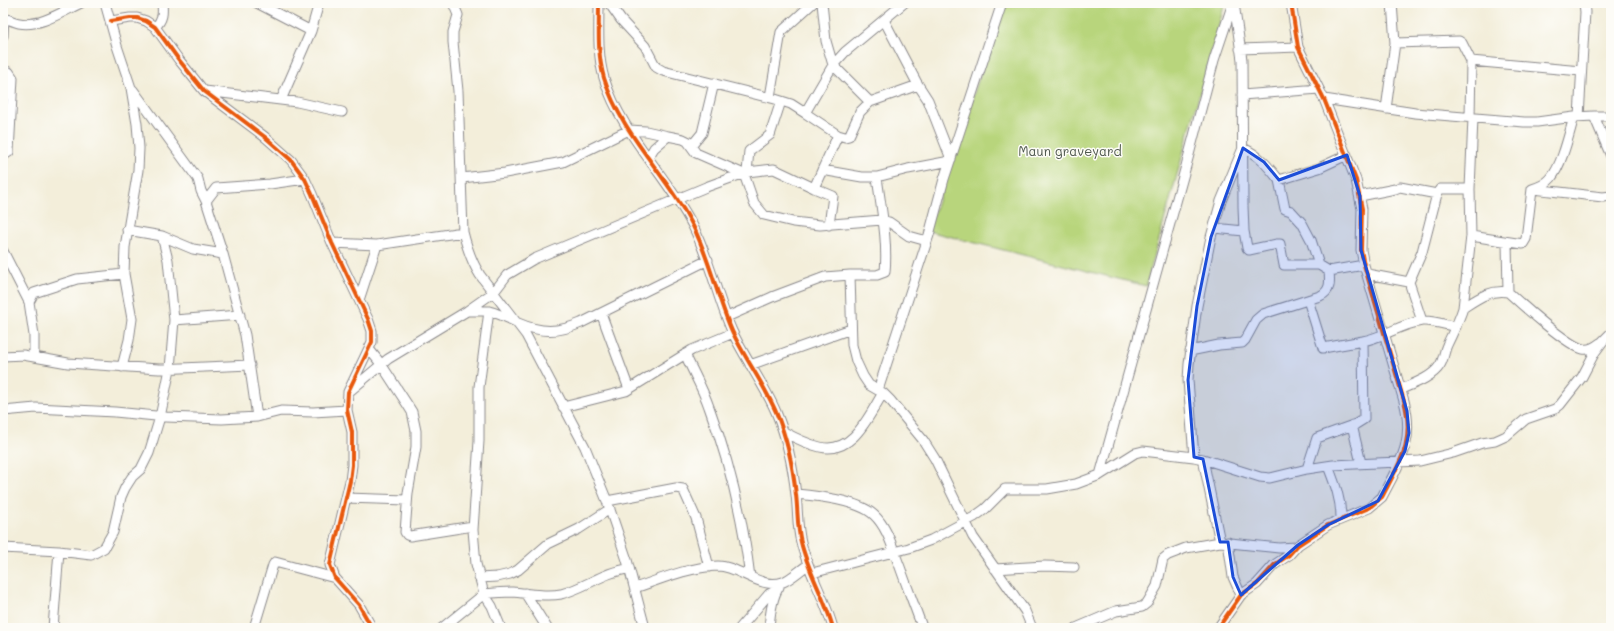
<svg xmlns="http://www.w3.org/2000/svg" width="1614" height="631" viewBox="0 0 1614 631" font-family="Mali,sans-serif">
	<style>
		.green { fill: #b8d57c; stroke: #6d7c5c }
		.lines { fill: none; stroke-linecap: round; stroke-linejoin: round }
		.minor-casing { stroke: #8a888a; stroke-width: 11 }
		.minor { stroke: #fff; stroke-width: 9 }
		.cycleway-casing { stroke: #fdfcf7; stroke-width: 6 }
		.cycleway { stroke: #e8590c; stroke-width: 4 }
		.marked { fill: #1d4ed8; fill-opacity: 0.2; stroke: #1d4ed8; stroke-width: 3; stroke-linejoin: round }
		.labels { text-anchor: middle; stroke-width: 3; stroke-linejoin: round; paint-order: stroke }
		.park-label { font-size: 13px; fill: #4f584e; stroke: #fdfcf7 }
	</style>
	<rect width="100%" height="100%" fill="#fdfcf7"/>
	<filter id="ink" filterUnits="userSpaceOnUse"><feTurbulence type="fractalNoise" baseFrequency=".025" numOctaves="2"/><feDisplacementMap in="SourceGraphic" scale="8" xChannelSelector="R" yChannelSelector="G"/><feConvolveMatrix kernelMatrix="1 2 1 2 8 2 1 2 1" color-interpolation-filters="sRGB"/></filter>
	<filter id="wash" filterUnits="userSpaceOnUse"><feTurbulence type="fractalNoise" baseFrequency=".012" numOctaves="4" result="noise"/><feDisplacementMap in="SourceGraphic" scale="16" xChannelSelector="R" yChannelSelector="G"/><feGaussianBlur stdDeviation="0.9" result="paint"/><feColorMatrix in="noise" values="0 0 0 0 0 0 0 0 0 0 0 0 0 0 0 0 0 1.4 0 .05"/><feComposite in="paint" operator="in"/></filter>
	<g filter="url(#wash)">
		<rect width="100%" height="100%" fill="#f3eeda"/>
		<path class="green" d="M1004 3H1225L1146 286 928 231Z"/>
	</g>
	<g filter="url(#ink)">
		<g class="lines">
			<defs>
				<path id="minor" d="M105 3 117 46 131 88 137 124 139 148 138 170 125 247 124 274 132 319 129 340 122 367
					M257 3 311 31
					M453 3 458 15 453 32V42L458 91 463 232C467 248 471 261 480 275L526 335 585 447 607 501 627 560 645 628
					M599 3C599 28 597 54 604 78 621 134 667 175 693 226 710 260 717 297 732 331 745 359 764 384 776 412 787 438 793 467 796 495 798 511 797 527 801 542 808 572 825 598 833 628
					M609 3 621 20 645 46 656 67 663 71 775 99 791 104 805 113 833 65 845 52 904 3
					M822 3 826 41 833 65 870 102 918 85
					M1234 3 1242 60 1243 206 1244 231 1247 248 1249 250 1277 244H1280L1284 265H1319
					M884 20 917 83 928 100 951 159
					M111 21 130 18H137L146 21 155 27 179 60 204 91 265 137 291 160 305 179 312 194 332 243 368 319 372 331V342L348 392 347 410 352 432V465L350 481 330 565 335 578 359 605 372 628
					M155 27C163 20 163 13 162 3
					M3 36 4 18C8 19 14 22 19 23 40 27 62 12 81 3
					M1395 43 1459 41 1462 43 1471 61 1470 118
					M1240 49 1298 47
					M1471 61 1581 71
					M3 70 9 72 13 78 9 152 3 156
					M133 90 198 179 201 191 206 201 223 254 193 249 162 236
					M205 91 297 102 342 112
					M1242 95 1319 89
					M770 97 781 32 813 3
					M1324 99 1415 113 1524 122H1537L1574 117
					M281 100 311 31 319 3
					M1386 109 1395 43 1392 3
					M805 113 838 135
					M1594 116H1611
					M1579 117 1585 12 1584 3
					M688 142 696 153 744 174 754 203 764 215 793 222 820 225 882 220 889 222 909 236 927 241
					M1243 148C1259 155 1268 166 1279 180L1319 168 1347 155
					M648 158 654 148 668 136 683 139 693 144 702 133 714 83
					M747 172 774 169 814 188 838 135 845 137 849 136 860 112 870 102
					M877 177 908 169 950 161
					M462 178 505 173 563 162 629 130 646 131 668 136
					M814 188 833 196 829 225
					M1533 189 1603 197 1611 196
					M1360 196 1395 189 1400 187 1437 194 1440 189H1470
					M206 201 216 188 270 184 305 179
					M1214 228 1244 231
					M1471 236 1523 244 1526 239 1532 189C1539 187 1546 184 1551 178 1562 165 1569 134 1574 117L1594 116 1611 156
					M1507 242 1508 292
					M332 243 377 245
					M3 251 29 302 34 335V357
					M223 254 245 335 257 417
					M1329 271 1364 265
					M1367 274 1409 282
					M850 275 852 345 856 361 863 376 869 385 883 393 891 401 923 440 935 459 973 537 1025 611 1032 628
					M359 300 377 245 463 232
					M1308 300 1323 348 1363 341
					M29 302 34 293 77 279 124 274
					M1463 308C1477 299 1490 289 1508 292 1521 304 1568 346 1583 349 1589 350 1595 347 1600 343
					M489 311C500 314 508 318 518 323 541 333 558 333 581 323L708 260
					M601 313 629 389
					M727 317 772 297 825 277 850 275H877L885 272C888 241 881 208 877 177H862L822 170
					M174 320 240 315
					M1422 321 1409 282 1422 252 1437 194
					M369 349 381 364 407 404 412 412 416 431V447L408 493 405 532 407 535 410 536 473 526
					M1190 351 1219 345 1242 343 1245 340 1256 320 1263 314 1320 296C1331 291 1330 282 1329 271L1319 265 1311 240 1302 223 1291 211 1285 209 1279 180
					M685 354C693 372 703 389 709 407 729 461 743 519 750 577
					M3 356 23 355 68 363 159 369 250 365
					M750 365 851 329
					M1401 389C1413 384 1433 377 1440 365 1444 359 1444 351 1447 345 1453 332 1459 321 1463 308L1471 236 1470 189 1473 118
					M351 390 388 359 467 311 494 292 507 275 534 259 706 187 747 172 749 151 770 135 781 101
					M878 390 929 235 944 179 1002 3
					M563 407 626 391 692 350 733 333
					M3 411 36 408 115 412 166 417 222 419 257 417 281 411 313 412 347 410
					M1352 425 1361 463
					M784 432C795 438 807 444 820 447 853 455 869 415 883 393
					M1203 459 1260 477 1270 478 1307 469 1333 465 1420 461 1453 453 1482 443 1495 441 1506 436 1526 419 1555 409 1560 405 1582 377 1595 352 1603 341 1611 333
					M1328 466C1335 484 1341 499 1341 518
					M1307 469 1317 438 1356 424 1364 419 1363 341C1384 337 1401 324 1422 321 1433 320 1446 325 1456 327
					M1100 475 1186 166 1214 60 1233 3
					M796 494C817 496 858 500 874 515 888 528 893 550 900 567 907 587 915 607 922 627
					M346 498 407 500
					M607 501 676 488 683 489 696 518 709 567
					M1220 542 1203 459 1194 457 1188 380 1189 364 1197 306 1211 237 1221 201 1243 148
					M1228 542 1233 577 1241 595
					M3 548 59 551 91 555 104 548 113 532 121 497 125 488 132 477 141 469 149 453 160 417 170 369 174 320 168 260 162 236 127 230
					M995 569 1045 566 1074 567
					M812 573 909 548 931 540 974 517 985 509 1005 489H1047L1076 484 1100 475 1135 453 1143 451 1194 457
					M479 578 497 577 510 574 518 570 548 544 579 529 610 509
					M635 588C661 579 689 567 718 566 739 566 761 590 783 582 791 579 800 570 808 565
					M525 593 547 628
					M53 628 59 551
					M254 628 273 565 275 562 335 578
					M442 628 484 594 476 564 473 530 479 441V387L489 311H467
					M501 628 492 606 484 594C493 593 502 592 512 592 528 593 545 597 561 594 585 588 605 571 629 569
					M740 628 769 594 777 590
					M769 628C770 615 772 597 779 587
					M1076 628 1116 611 1142 607 1147 603 1157 586 1163 559 1168 555 1186 548 1220 542 1279 548 1296 547
					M1218 628 1241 595 1257 584 1274 565 1289 555 1298 545 1328 525 1369 508 1382 497C1400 462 1415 442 1404 401L1364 265 1361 250 1362 209 1356 180 1324 99 1298 47 1291 3"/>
			</defs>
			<use href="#minor" class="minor-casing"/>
			<use href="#minor" class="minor"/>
			<defs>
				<path id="cycleway" d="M599 3C599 28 597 54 604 78 621 134 667 175 693 226 710 260 717 297 732 331 745 359 764 384 776 412 787 438 793 467 796 495 798 511 797 527 801 542 808 572 825 598 833 628
					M111 21 130 18H137L146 21 155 27 179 60 204 91 265 137 291 160 305 179 312 194 332 243 368 319 372 331V342L348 392 347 410 352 432V465L350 481 330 565 335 578 359 605 372 628
					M1218 628 1241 595 1257 584 1274 565 1289 555 1298 545 1328 525 1369 508 1382 497C1400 462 1415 442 1404 401L1364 265 1361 250 1362 209 1356 180 1324 99 1298 47 1291 3"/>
			</defs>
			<use href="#cycleway" class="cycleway-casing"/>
			<use href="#cycleway" class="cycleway"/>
		</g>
	</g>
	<path class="marked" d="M1243 148 1264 162 1279 180 1347 155 1360 196 1361 250 1407 411 1409 433 1405 451 1378 501 1328 525 1298 545 1241 595 1233 577 1228 542H1220L1203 459 1194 457 1188 380 1197 306 1211 237Z"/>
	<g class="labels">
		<g class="park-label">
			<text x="1070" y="156">Maun graveyard</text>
		</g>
	</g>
	<rect width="1614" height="631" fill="none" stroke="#fdfcf7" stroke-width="16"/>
</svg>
